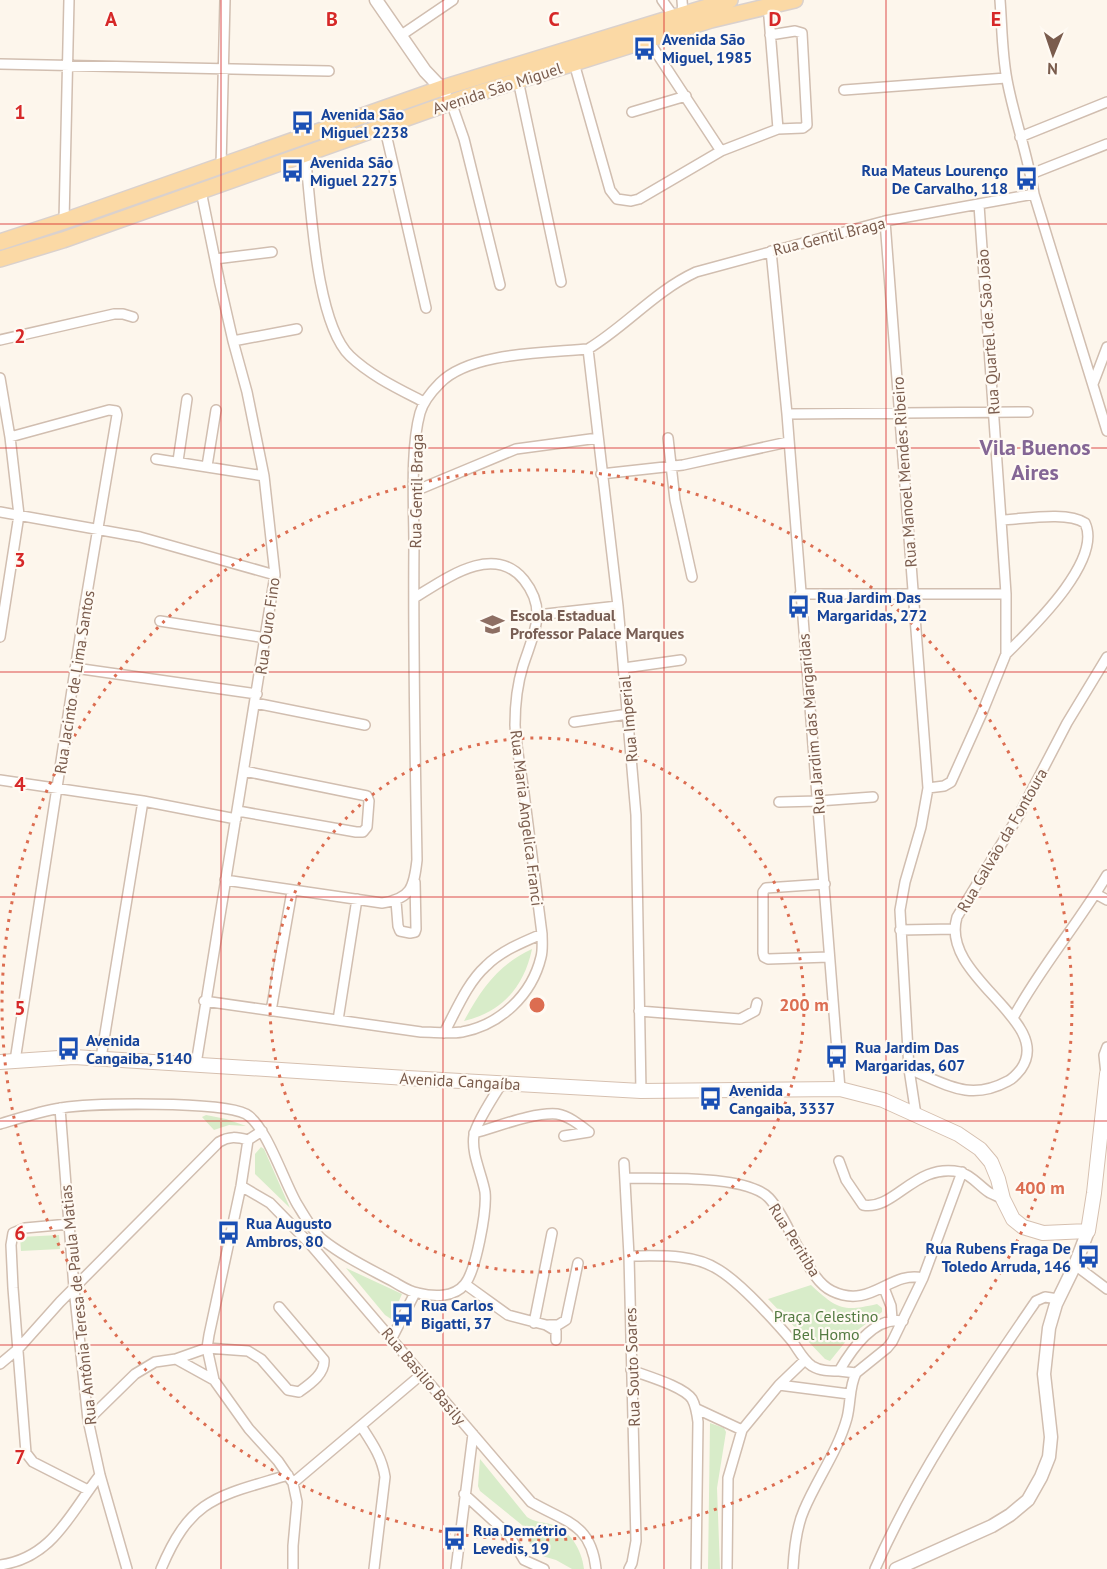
<svg xmlns="http://www.w3.org/2000/svg" width="1107" height="1569" viewBox="0 0 1107 1569" font-family="'PT Sans',sans-serif">
	<style>
		.green { fill: #d8ecc9 }
		.lines { fill: none; stroke-linecap: round; stroke-linejoin: round }
		.minor-casing { stroke: #d1beb0; stroke-width: 12 }
		.tertiary-casing { stroke: #d1beb0; stroke-width: 15 }
		.secondary-casing { stroke: #d6c0b0; stroke-width: 16 }
		.primary-casing { stroke: #dad1cd; stroke-width: 18 }
		.minor { stroke: #fff; stroke-width: 9 }
		.tertiary { stroke: #fff; stroke-width: 12 }
		.secondary { stroke: #fff; stroke-width: 14 }
		.primary { stroke: #fbd9a5; stroke-width: 15 }
		.grid { fill: none; stroke: #d62828; stroke-width: 1.5; stroke-opacity: 0.55 }
		.ring { fill: none; stroke: #dc6d51; stroke-width: 3; stroke-dasharray: 3 6 }
		.labels { text-anchor: middle; stroke-width: 4.5; stroke-linejoin: round; paint-order: stroke }
		.transit-label { font-size: 16px; font-weight: bold; fill: #164399; stroke: #fffaf3; text-anchor: start }
		.street-label { font-size: 16px; fill: #7a5c4d; stroke: #fffaf3 }
		.education-label { font-size: 16px; font-weight: bold; fill: #785e54; stroke: #fffaf3; text-anchor: start }
		.park-label { font-size: 16px; fill: #537a41; stroke: #fffaf3 }
		.district-label { font-size: 22px; font-weight: bold; fill: #846695; stroke: #fffaf3 }
		.grid-label { font-size: 20px; text-anchor: middle; font-weight: bold; fill: #d62828; stroke: #fffaf3; stroke-width: 4.5; stroke-linejoin: round; paint-order: stroke }
		.centre { fill: #dc6d51; stroke: #fffaf3; stroke-width: 3 }
		.ring-label { font-size: 18px; text-anchor: middle; font-weight: bold; fill: #dc6d51; stroke: #fffaf3; stroke-width: 4.5; stroke-linejoin: round; paint-order: stroke }
	</style>
	<rect width="100%" height="100%" fill="#fdf6ec"/>
	<path class="green" d="M532 949C524 987 502 1012 464 1021 481 989 499 964 532 949Z
		M206 1115 226 1119 246 1126 229 1125 214 1130 202 1117Z
		M261 1147 264 1149 290 1208 255 1174V1154Z
		M59 1235 60 1249 21 1251 20 1237Z
		M346 1268 402 1294 391 1319 385 1315Z
		M811 1285C837 1309 843 1312 877 1304L882 1308V1312L851 1335 830 1361 825 1359 768 1299Z
		M710 1423 724 1428 726 1432 717 1488 720 1569H708Z
		M480 1459 527 1517C535 1522 542 1522 550 1524 570 1529 582 1550 584 1569H572L556 1560 532 1553 527 1532 522 1525 480 1491 478 1486Z"/>
	<g class="lines">
		<defs>
			<path id="minor" d="M662 0 674 17
				M682 0 683 14
				M1000 0C1002 26 1002 54 1007 80 1014 118 1028 155 1034 194L1107 431
				M768 5 778 129
				M400 36 453 0
				M648 40 721 151
				M574 63 610 190 617 199 631 201 639 199 721 151 778 129 803 128 807 125 802 33 795 31 770 35
				M0 64 329 71
				M518 80 561 282
				M844 90 1006 78
				M451 102 464 139 500 285
				M632 112 686 96
				M384 125 426 308
				M1020 137 1107 102
				M305 153C311 202 315 322 350 356 371 376 399 389 424 402
				M221 166 225 0
				M1031 174 1107 144
				M64 221 69 0
				M885 221 928 788 921 827 905 882 900 910 909 1069 916 1115
				M771 251 787 414 840 1089
				M215 259 272 252
				M0 340 114 314H123L133 317
				M233 341 297 329
				M588 349 618 606 636 815 641 1091
				M0 378 10 437 19 515 0 637
				M1093 384 1107 347
				M787 414 1028 412
				M10 437 109 410 116 411 117 415 85 605 15 1061
				M668 438 675 500 692 577
				M156 459 264 476
				M178 461 187 399
				M207 466 216 410
				M601 474 683 465 788 442
				M415 491 516 449 598 438
				M0 512 140 537 275 575
				M1001 520C1024 519 1067 511 1085 523 1103 561 1031 629 1006 654
				M800 594H1006
				M537 615 618 606
				M160 621 266 638
				M75 668 257 694
				M624 668 681 660
				M255 703 365 725
				M574 722 628 714
				M0 780 143 801 236 819
				M928 788 944 786 951 782 982 713 1006 654V594L1001 520 979 205
				M779 802 818 801 873 797
				M238 811 356 832H363L367 827 369 801 367 796 244 771
				M225 880 382 903C411 899 414 887 417 860 415 755 413 650 414 545 414 508 410 449 420 413 423 402 431 392 440 383 470 352 546 353 588 349 626 326 655 291 696 272L885 221 1034 194
				M825 884 766 888 763 892V953L764 957 768 959 829 957
				M1096 894 1107 900
				M396 901 398 926 400 931 410 933 415 932 416 929 415 882
				M900 930 954 929
				M204 1001 421 1032C434 1032 449 1034 462 1032 500 1025 532 995 541 957 543 950 542 941 542 934 536 887 530 840 524 793 521 770 516 747 515 725 515 705 517 685 523 666 528 650 535 635 537 618 538 604 532 590 524 580 493 542 444 580 414 598
				M271 1011 292 891
				M639 1011 740 1019 755 1011 757 1003
				M1013 1018C1040 968 1078 924 1107 875
				M338 1020 357 899
				M444 1033C456 1011 467 983 486 966 501 951 523 942 542 934
				M101 1058 143 801
				M196 1064 275 575 264 476 247 392 233 341 220 284 201 191
				M909 1069C946 1084 969 1102 1008 1081 1014 1078 1017 1074 1021 1069 1055 1021 939 977 957 917L1019 815 1067 723 1107 657
				M1106 1074 1104 1055 1107 1047
				M60 1108 74 1288 88 1420 100 1475 127 1569
				M0 1124C20 1118 41 1111 61 1108 93 1103 220 1101 246 1114 266 1125 284 1182 297 1204 304 1215 313 1232 323 1240 344 1257 370 1269 394 1282 401 1286 410 1292 418 1293 433 1297 454 1298 465 1284 476 1270 487 1211 485 1192 482 1174 471 1154 474 1135 476 1123 495 1094 502 1083
				M474 1133C497 1127 533 1112 557 1114 569 1116 580 1125 589 1132
				M564 1136 589 1132
				M839 1161 846 1180 863 1205C895 1211 915 1162 960 1172 972 1175 980 1187 990 1193 994 1195 999 1197 1003 1199
				M624 1163 629 1256 636 1541 632 1563 629 1569
				M626 1178C659 1179 746 1174 769 1198 782 1212 789 1232 799 1249 807 1263 817 1284 832 1291 871 1310 890 1270 923 1278
				M241 1186 270 1203 311 1245 531 1502C565 1522 591 1523 596 1569
				M69 1224 25 1228 13 1233 11 1245 13 1288 26 1453 33 1462 88 1490
				M629 1256C658 1256 693 1253 719 1270 743 1285 773 1319 792 1341 798 1349 803 1360 812 1366 820 1371 829 1371 839 1371 852 1349 874 1316 903 1321
				M1075 1265 1107 1289
				M465 1284 508 1315 546 1325 556 1331V1340
				M884 1288 891 1306 892 1319
				M534 1323 552 1233
				M549 1325H558L566 1320 578 1263
				M392 1338 415 1293
				M176 1359 207 1348 248 1351 261 1359 288 1390 299 1392C310 1384 325 1374 324 1360L279 1307
				M0 1364 18 1349 60 1302 219 1142C229 1136 237 1137 248 1140
				M631 1370C646 1376 683 1386 692 1399 696 1406 697 1414 698 1422L696 1569
				M839 1371 856 1373 887 1348 892 1342 923 1278 962 1172
				M214 1380 207 1348 209 1335 241 1186 248 1140 262 1131
				M779 1385 849 1394
				M697 1409 742 1430
				M88 1420 135 1374 155 1362 176 1359 214 1380 249 1429 278 1461 293 1483 297 1502 293 1546V1569
				M361 1426C372 1443 382 1457 385 1477L374 1569
				M293 1483 422 1374
				M464 1494 509 1535 524 1560 544 1569
				M0 1565C53 1558 70 1513 100 1475
				M161 1569C191 1497 219 1496 288 1475
				M456 1569 473 1434
				M727 1569 728 1478 742 1430 779 1385 805 1360
				M793 1569C794 1550 796 1528 804 1510 817 1479 838 1451 847 1418 851 1402 849 1387 856 1373
				M875 1569C917 1473 977 1387 1036 1301L1045 1297 1058 1299"/>
			<path id="tertiary" d="M376 0 425 71 445 92
				M896 1569 992 1526 1010 1515 1028 1500 1041 1477 1049 1457 1051 1437 1044 1374 1049 1328 1056 1304 1075 1265 1088 1231"/>
			<path id="secondary" d="M0 1062 74 1057 407 1078 641 1091 840 1089 883 1100 958 1134 980 1149 991 1162 998 1179 1003 1199 1013 1219 1023 1227 1043 1233 1088 1231 1094 1193 1107 1074"/>
			<path id="primary" d="M0 242 64 221 442 88 730 0
				M0 259 63 240 466 97 711 20 795 0"/>
		</defs>
		<use href="#minor" class="minor-casing"/>
		<use href="#tertiary" class="tertiary-casing"/>
		<use href="#secondary" class="secondary-casing"/>
		<use href="#primary" class="primary-casing"/>
		<use href="#minor" class="minor"/>
		<use href="#tertiary" class="tertiary"/>
		<use href="#secondary" class="secondary"/>
		<use href="#primary" class="primary"/>
	</g>
	<path class="grid" d="M221 0V1569M443 0V1569M664 0V1569M886 0V1569M0 224H1107M0 448H1107M0 672H1107M0 897H1107M0 1121H1107M0 1345H1107"/>
	<g class="ring">
		<circle cx="537" cy="1005" r="267"/>
		<circle cx="537" cy="1005" r="535"/>
	</g>
	<defs>
		<symbol id="bus-bare" viewBox="-9 -9 18 18"><path d="M-5-6H5V4H4V6H2V4H-2V6H-4V4H-5ZM-3.5-4V0h7V-4ZM-3.5 1.2v1.5H-2V1.2ZM2 1.2v1.5H3.5V1.2Z" fill="#1a4fb4" stroke="#fffaf3" stroke-width="2.5" paint-order="stroke"/></symbol>
		<symbol id="school-bare" viewBox="-9 -9 18 18"><path d="M0-5L7-2L0 1L-7-2ZM-4 1L0 2.5L4 1V4Q0 6-4 4Z" fill="#8d6e63" stroke="#fffaf3" stroke-width="2.5" paint-order="stroke"/></symbol>
	</defs>
	<g fill-rule="evenodd">
		<use href="#bus-bare" x="628" y="32" width="33" height="33"/>
		<use href="#bus-bare" x="286" y="106" width="33" height="33"/>
		<use href="#bus-bare" x="276" y="154" width="33" height="33"/>
		<use href="#bus-bare" x="1010" y="162" width="33" height="33"/>
		<use href="#bus-bare" x="782" y="590" width="33" height="33"/>
		<use href="#school-bare" x="476" y="608" width="33" height="33"/>
		<use href="#bus-bare" x="52" y="1032" width="33" height="33"/>
		<use href="#bus-bare" x="820" y="1040" width="33" height="33"/>
		<use href="#bus-bare" x="694" y="1082" width="33" height="33"/>
		<use href="#bus-bare" x="212" y="1216" width="33" height="33"/>
		<use href="#bus-bare" x="1072" y="1240" width="33" height="33"/>
		<use href="#bus-bare" x="386" y="1298" width="33" height="33"/>
		<use href="#bus-bare" x="438" y="1522" width="33" height="33"/>
	</g>
	<g class="labels">
		<g class="transit-label">
			<text x="662" y="45">Avenida São<tspan x="662" dy="18">Miguel, 1985</tspan></text>
			<text x="321" y="120">Avenida São<tspan x="321" dy="18">Miguel 2238</tspan></text>
			<text x="310" y="168">Avenida São<tspan x="310" dy="18">Miguel 2275</tspan></text>
			<text x="1008" y="176" text-anchor="end">Rua Mateus Lourenço<tspan x="1008" dy="18">De Carvalho, 118</tspan></text>
			<text x="817" y="603">Rua Jardim Das<tspan x="817" dy="18">Margaridas, 272</tspan></text>
			<text x="86" y="1046">Avenida<tspan x="86" dy="18">Cangaiba, 5140</tspan></text>
			<text x="855" y="1053">Rua Jardim Das<tspan x="855" dy="18">Margaridas, 607</tspan></text>
			<text x="729" y="1096">Avenida<tspan x="729" dy="18">Cangaiba, 3337</tspan></text>
			<text x="246" y="1229">Rua Augusto<tspan x="246" dy="18">Ambros, 80</tspan></text>
			<text x="1071" y="1254" text-anchor="end">Rua Rubens Fraga De<tspan x="1071" dy="18">Toledo Arruda, 146</tspan></text>
			<text x="421" y="1311">Rua Carlos<tspan x="421" dy="18">Bigatti, 37</tspan></text>
			<text x="473" y="1536">Rua Demétrio<tspan x="473" dy="18">Levedis, 19</tspan></text>
		</g>
		<g class="street-label">
			<text transform="translate(497 88) rotate(-18)" y="6">Avenida São Miguel</text>
			<text transform="translate(829 236) rotate(-14)" y="6">Rua Gentil Braga</text>
			<text transform="translate(988 332) rotate(-94)" y="6">Rua Quartel de São João</text>
			<text transform="translate(904 472) rotate(-94)" y="6">Rua Manoel Mendes Ribeiro</text>
			<text transform="translate(416 491) rotate(-89)" y="6">Rua Gentil Braga</text>
			<text transform="translate(267 626) rotate(-82)" y="6">Rua Ouro Fino</text>
			<text transform="translate(74 682) rotate(-81)" y="6">Rua Jacinto de Lima Santos</text>
			<text transform="translate(628 719) rotate(-95)" y="6">Rua Imperial</text>
			<text transform="translate(811 724) rotate(-95)" y="6">Rua Jardim das Margaridas</text>
			<text transform="translate(527 818) rotate(83)" y="6">Rua Maria Angelica Franci</text>
			<text transform="translate(1002 840) rotate(-60)" y="6">Rua Galvão da Fontoura</text>
			<text transform="translate(460 1081) rotate(3)" y="6">Avenida Cangaíba</text>
			<text transform="translate(795 1240) rotate(58)" y="6">Rua Peritiba</text>
			<text transform="translate(78 1305) rotate(-96)" y="6">Rua Antônia Teresa de Paula Matias</text>
			<text transform="translate(632 1367) rotate(-92)" y="6">Rua Souto Soares</text>
			<text transform="translate(424 1376) rotate(50)" y="6">Rua Basilio Basily</text>
		</g>
		<g class="education-label">
			<text x="510" y="621">Escola Estadual<tspan x="510" dy="18">Professor Palace Marques</tspan></text>
		</g>
		<g class="park-label">
			<text x="826" y="1322">Praça Celestino<tspan x="826" dy="18">Bel Homo</tspan></text>
		</g>
		<g class="district-label">
			<text x="1035" y="455">Vila Buenos<tspan x="1035" dy="25">Aires</tspan></text>
		</g>
	</g>
	<g class="grid-label">
		<text x="111" y="26">A</text>
		<text x="332" y="26">B</text>
		<text x="554" y="26">C</text>
		<text x="775" y="26">D</text>
		<text x="996" y="26">E</text>
		<text x="20" y="119">1</text>
		<text x="20" y="343">2</text>
		<text x="20" y="567">3</text>
		<text x="20" y="791">4</text>
		<text x="20" y="1015">5</text>
		<text x="20" y="1240">6</text>
		<text x="20" y="1464">7</text>
	</g>
	<circle cx="537" cy="1005" r="9" class="centre"/>
	<g class="ring-label">
		<text x="804" y="1011">200 m</text>
		<text x="1040" y="1194">400 m</text>
	</g>
	<g transform="translate(1053 54) rotate(182)" stroke="#fffaf3" stroke-width="4.5" paint-order="stroke">
	<path d="M0-4.5L10 22L0 15L-10 22Z" fill="#7a5c4d"/>
	<text y="-9" font-size="16" font-weight="bold" text-anchor="middle" fill="#7a5c4d">N</text>
	</g>
</svg>
